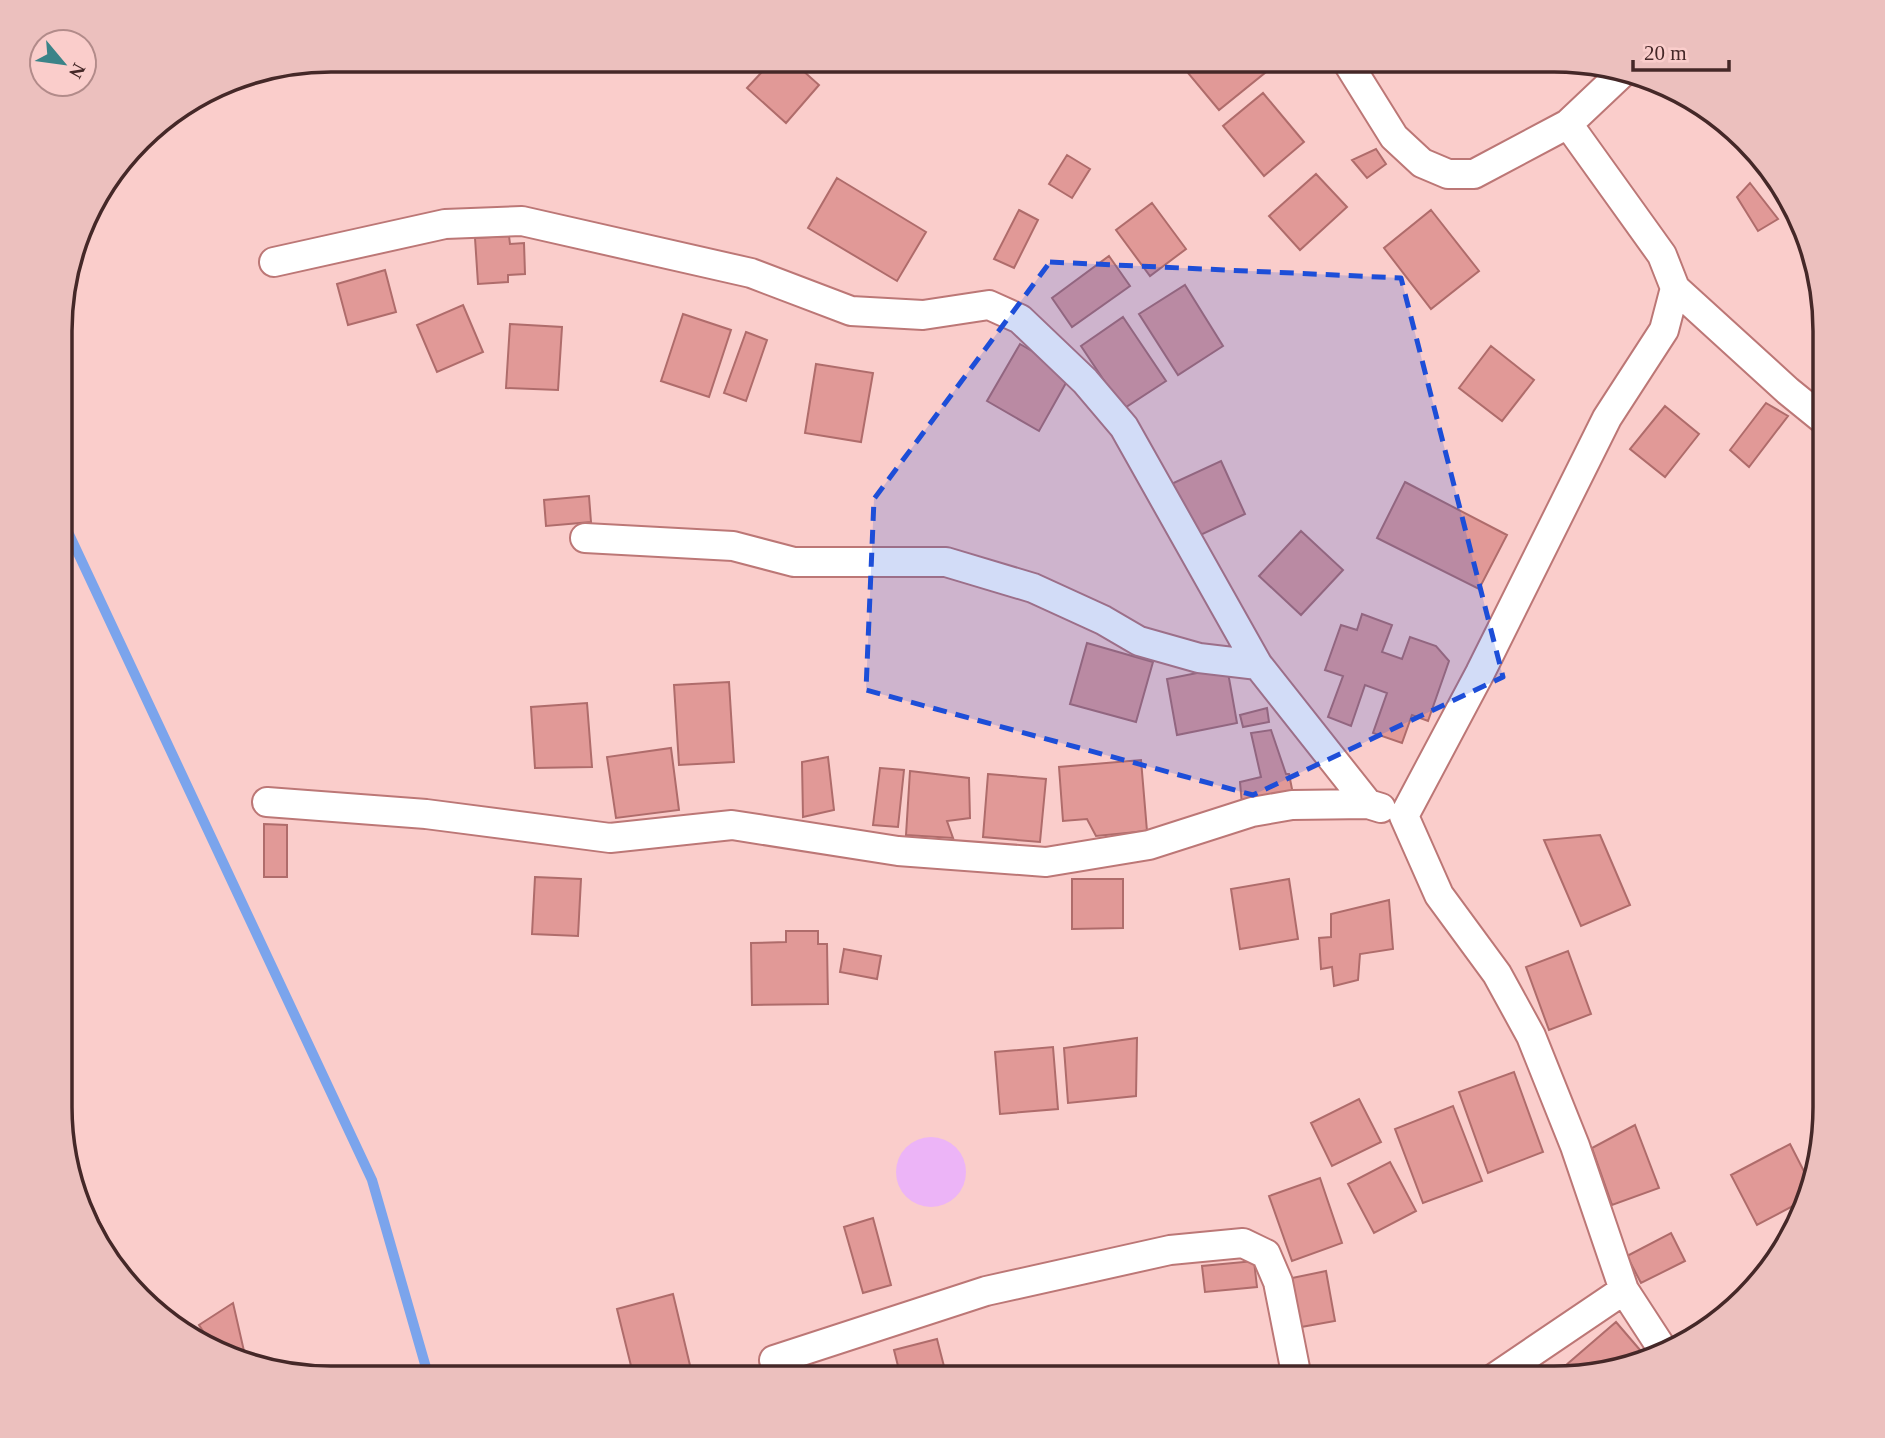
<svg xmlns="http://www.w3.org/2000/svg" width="1885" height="1438" viewBox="0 0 1885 1438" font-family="Georgia,serif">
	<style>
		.green { fill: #ecb4f7 }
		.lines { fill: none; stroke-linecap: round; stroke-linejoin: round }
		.stream { stroke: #7ba4ec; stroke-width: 10 }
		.building { fill: #e19997; stroke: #af6c6b; stroke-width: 2 }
		.minor-casing { stroke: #bc7776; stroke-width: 32 }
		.minor { stroke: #fff; stroke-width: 28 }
		.marked { fill: #1d4ed8; fill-opacity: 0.2; stroke: #1d4ed8; stroke-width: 5; stroke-dasharray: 14 9; stroke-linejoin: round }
		.rim { fill: none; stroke: #452828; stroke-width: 3.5 }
	</style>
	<rect width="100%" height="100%" fill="#facdcb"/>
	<path class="green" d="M896 1172a35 35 0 1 1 70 0a35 35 0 1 1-70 0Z"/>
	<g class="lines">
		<path class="stream" d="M61 517 372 1180 429 1378"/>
	</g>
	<path class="building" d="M773 60H791L819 85 786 123 747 88Z
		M1204 60H1256L1266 72 1219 110 1188 73Z
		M1263 93 1304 142 1264 176 1223 126Z
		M1376 149 1386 164 1367 178 1352 160Z
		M1067 155 1090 169 1072 198 1049 184Z
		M1316 174 1347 207 1300 250 1269 216Z
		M837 178 926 232 897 281 808 228Z
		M1750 183 1778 219 1758 231 1737 197Z
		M1152 203 1186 249 1150 276 1116 230Z
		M1019 210 1038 220 1014 268 994 259Z
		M1431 210 1479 271 1431 309 1384 248Z
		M509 236 510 244 524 243 525 274 508 275V282L478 284 475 238Z
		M1109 256 1130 286 1072 327 1052 298Z
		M385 270 396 312 348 325 337 284Z
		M1185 285 1223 346 1178 375 1139 314Z
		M463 305 483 352 437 372 417 325Z
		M683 314 731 330 709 397 661 381Z
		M1123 317 1166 381 1123 409 1081 346Z
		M510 324 562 327 558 390 506 388Z
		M746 332 767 340 746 401 724 393Z
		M1020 344 1071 374 1039 431 987 401Z
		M1491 346 1534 380 1502 421 1459 388Z
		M816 364 873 373 861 442 805 433Z
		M1766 403 1788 416 1749 467 1730 450Z
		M1665 406 1699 434 1665 477 1630 449Z
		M1221 461 1245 514 1192 539 1167 486Z
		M1405 482 1507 535 1479 589 1377 538Z
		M589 496 591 522 546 526 544 500Z
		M1301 531 1343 570 1301 615 1259 576Z
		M1362 614 1392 625 1382 652 1402 659 1410 637 1436 646 1449 661 1428 721 1412 715 1402 743 1373 733 1387 693 1365 685 1351 726 1328 717 1343 676 1325 670 1341 625 1357 630Z
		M1087 643 1153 662 1136 722 1070 704Z
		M1227 667 1237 723 1177 735 1167 679Z
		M729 682 734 762 679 765 674 685Z
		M587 703 592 767 535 768 531 707Z
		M1267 708 1269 722 1243 727 1240 715Z
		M1271 730 1286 774H1289L1293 794 1242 805 1240 782 1261 777 1251 733Z
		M671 748 679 810 616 818 607 757Z
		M828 757 834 810 803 817 802 762Z
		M1141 760 1147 831 1096 836 1087 819 1063 821 1059 767Z
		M880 768 904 770 898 827 873 825Z
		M910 771 969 778 970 818 947 821 953 838 906 835Z
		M988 774 1046 779 1040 842 983 837Z
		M264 824 287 825V877H264Z
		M1600 835 1630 905 1581 926 1544 840Z
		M535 877 581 879 578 936 532 934Z
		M1072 879H1123V928L1072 929Z
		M1289 879 1298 939 1240 949 1231 889Z
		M1389 900 1393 949 1360 954 1358 980 1334 986 1332 967 1321 969 1319 938 1331 937V914Z
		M786 931H818V944H827L828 1004 752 1005 751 943 786 942Z
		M844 949 881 956 877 979 840 972Z
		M1568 951 1591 1014 1549 1030 1526 967Z
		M1137 1038 1136 1096 1068 1103 1064 1048Z
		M1053 1047 1058 1109 1000 1114 995 1052Z
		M1514 1072 1543 1152 1488 1173 1459 1092Z
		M1359 1099 1381 1142 1332 1166 1311 1123Z
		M1453 1106 1482 1181 1423 1203 1395 1129Z
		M1635 1125 1659 1188 1612 1205 1592 1148Z
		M1790 1144 1811 1185 1808 1198 1757 1225 1731 1175Z
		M1390 1162 1416 1211 1374 1233 1348 1184Z
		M1320 1178 1342 1243 1292 1261 1269 1196Z
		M92 1207 130 1282 88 1228 83 1212Z
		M873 1218 891 1285 863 1293 844 1227Z
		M1671 1233 1685 1261 1641 1283 1627 1256Z
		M1254 1261 1257 1287 1205 1292 1202 1266Z
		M1326 1271 1335 1321 1301 1327 1292 1278Z
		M673 1294 693 1378H634L617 1309Z
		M233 1303 244 1351 232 1359 216 1351 199 1325Z
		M1616 1322 1646 1357 1551 1378Z
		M937 1339 947 1378H901L894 1350Z"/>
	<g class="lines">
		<defs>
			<path id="minor" d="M1346 60 1394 137 1422 163 1448 174H1474L1568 124 1623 72
				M1568 124 1662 255 1675 288 1664 330 1607 418 1480 673 1404 816 1439 895 1497 974 1531 1036 1575 1146 1624 1290 1665 1353
				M274 262 445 224 522 221 751 273 851 311 923 315 989 305 1020 319 1085 381 1124 427 1258 665 1368 804
				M1675 288 1788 391 1825 421
				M585 538 733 546 794 562H946L1033 588 1103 620 1139 641 1199 658 1258 665
				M267 802 426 814 610 838 732 825 898 851 1046 862 1149 845 1252 812 1292 805 1368 804 1381 808
				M774 1360 986 1291 1170 1250 1243 1243 1266 1254 1278 1282 1297 1378
				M1494 1378 1624 1290"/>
		</defs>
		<use href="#minor" class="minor-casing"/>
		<use href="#minor" class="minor"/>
	</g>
	<path class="marked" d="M1050 262 1401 278 1503 677 1253 795 866 690 874 499Z"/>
	<path d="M0 0H1885V1438H0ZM331 72H1554A259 259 0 0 1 1813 331V1107A259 259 0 0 1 1554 1366H331A259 259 0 0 1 72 1107V331A259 259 0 0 1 331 72Z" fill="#ecc0be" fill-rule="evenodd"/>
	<path class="rim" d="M331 72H1554A259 259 0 0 1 1813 331V1107A259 259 0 0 1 1554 1366H331A259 259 0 0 1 72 1107V331A259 259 0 0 1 331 72Z"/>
	<g transform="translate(63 63) rotate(119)"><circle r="33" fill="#facdcb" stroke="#b28b8a" stroke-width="2"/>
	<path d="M0-5L12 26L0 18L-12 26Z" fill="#3b8388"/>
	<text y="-10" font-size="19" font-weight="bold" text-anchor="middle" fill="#452828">N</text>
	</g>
	<path d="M1633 60v10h96v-10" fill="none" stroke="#452828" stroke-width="3.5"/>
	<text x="1644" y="60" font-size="21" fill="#452828" stroke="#facdcb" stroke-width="5" paint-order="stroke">20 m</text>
</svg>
